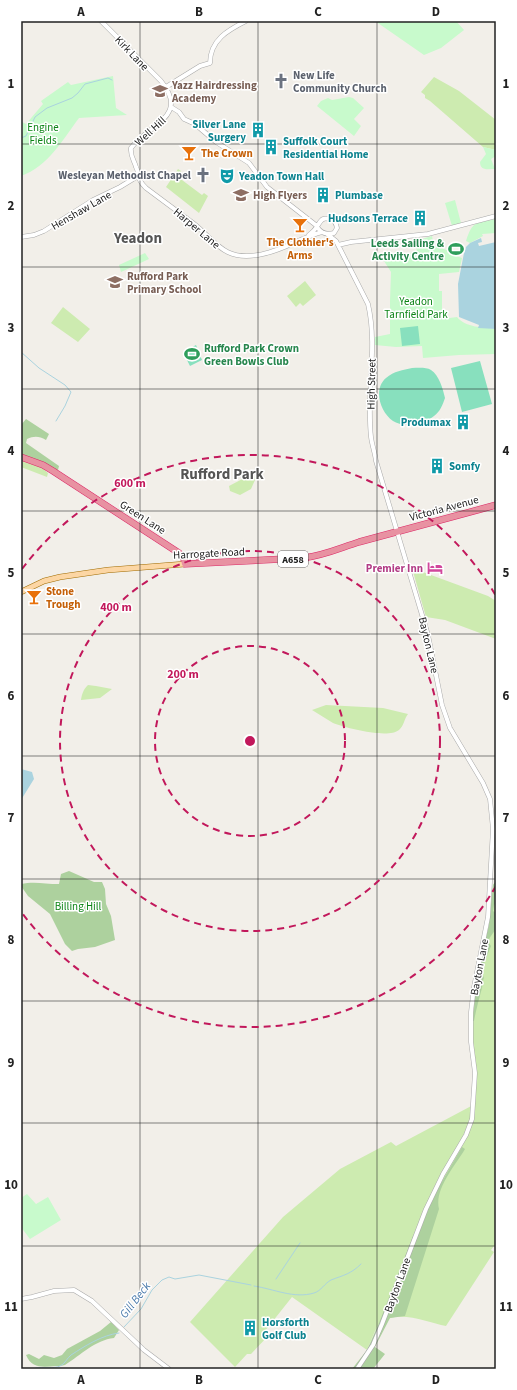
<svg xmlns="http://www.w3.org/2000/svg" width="517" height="1390" viewBox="0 0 517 1390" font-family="'Source Sans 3',sans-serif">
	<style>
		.grass { fill: #cdebb0 }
		.forest { fill: #add19e }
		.park { fill: #c8facc }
		.pitch { fill: #88e0be }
		.water { fill: #aad3df }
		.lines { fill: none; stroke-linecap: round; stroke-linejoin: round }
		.stream { stroke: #aad3df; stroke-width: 1 }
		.minor-casing { stroke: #a9a9a9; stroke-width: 5 }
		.major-casing { stroke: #a06b00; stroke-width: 6 }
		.highway-casing { stroke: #dc2a67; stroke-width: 7 }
		.minor { stroke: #fff; stroke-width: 4 }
		.major { stroke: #fcd6a4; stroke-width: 5 }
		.highway { stroke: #e892a2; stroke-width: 6 }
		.grid { fill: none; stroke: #222; stroke-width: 1; stroke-opacity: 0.55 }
		.ring { fill: none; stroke: #c2185b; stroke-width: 2; stroke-dasharray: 7 5 }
		.labels { text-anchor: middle; stroke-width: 3; stroke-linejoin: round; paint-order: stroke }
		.shield { fill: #fff; stroke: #646464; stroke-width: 1 }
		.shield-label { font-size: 10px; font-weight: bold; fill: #222 }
		.street-label { font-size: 11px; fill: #222; stroke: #fff }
		.worship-label { font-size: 11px; font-weight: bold; fill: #5b616d; stroke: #fff; text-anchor: start }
		.education-label { font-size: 11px; font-weight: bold; fill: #785e54; stroke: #fff; text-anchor: start }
		.culture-label { font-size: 11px; font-weight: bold; fill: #0d838f; stroke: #fff; text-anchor: start }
		.park-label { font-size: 11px; fill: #0c8416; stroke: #fff }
		.food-label { font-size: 11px; font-weight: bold; fill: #c56008; stroke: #fff; text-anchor: start }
		.leisure-label { font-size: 11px; font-weight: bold; fill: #27864d; stroke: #fff; text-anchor: end }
		.hotel-label { font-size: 11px; font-weight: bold; fill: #b23c85; stroke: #fff; text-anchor: end }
		.water-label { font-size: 12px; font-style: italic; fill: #4a7aab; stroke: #fff }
		.district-label { font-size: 15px; font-weight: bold; fill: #555; stroke: #fff }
		.centre { fill: #c2185b; stroke: #fff; stroke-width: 2 }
		.ring-label { font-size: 12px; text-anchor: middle; font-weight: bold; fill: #c2185b; stroke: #fff; stroke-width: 3; stroke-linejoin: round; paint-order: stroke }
		.neatline { fill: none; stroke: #222; stroke-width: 1.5 }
		.grid-label { font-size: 13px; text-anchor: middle; font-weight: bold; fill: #222 }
	</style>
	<rect width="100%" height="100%" fill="#f2efe9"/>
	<path class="grass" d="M434 77 459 91 496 120V150L483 147 430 101 425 98V95L421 92Z
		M178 169 181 171 178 177 202 195 204 193 208 196 199 213 166 187Z
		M305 281 316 295 303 306 300 303 296 307 287 296Z
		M63 307 90 329 78 342 51 323Z
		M21 460 41 467 48 473 47 477 21 467Z
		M252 474 254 476 255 480 251 489 240 495 230 491 229 486Z
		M412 568 488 596 496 601V639L445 620 426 617Z
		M88 685 96 686 112 689 100 698 81 700C82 694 83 690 88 685Z
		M326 705 383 708 408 714C404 719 404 726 399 730 388 739 346 728 333 723 326 719 319 714 312 710Z
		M496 881V1247L494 1246 491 1250 494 1252 446 1326C427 1322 398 1309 380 1323 376 1326 370 1344 367 1350L292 1297 265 1331 269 1335 251 1354H247L235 1367 190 1322 283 1217 340 1169 391 1142 396 1146 475 1104 477 1072 473 1043V1013L477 975 489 925 493 885Z"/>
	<path class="forest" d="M26 419 49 434 46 440C39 436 34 436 27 439L26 443 59 466 58 470 50 468 21 456V425Z
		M69 871 94 882H102L105 889 106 904 111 916 115 940 95 947 78 949 72 951 65 944 50 914 28 896 21 886V884C34 881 45 884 59 884L61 874Z
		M496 881V903L494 905 493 911 496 913C496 918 497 926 495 930 492 935 490 936 488 942L491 946 481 971 484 978C482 982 483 984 482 988 479 999 476 1010 474 1021H473L477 975 489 925 493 885Z
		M462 1147 465 1149C455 1166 434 1189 439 1209L405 1316 390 1318 375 1347 385 1354 373 1369H352L367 1350 379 1323 413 1236 421 1228 432 1199Z
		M111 1322 119 1330 114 1338C95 1340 81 1355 65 1365 62 1366 59 1366 56 1366 43 1367 32 1369 26 1355L29 1354 39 1359 44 1355 54 1358 62 1355 67 1349 100 1331Z"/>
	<path class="park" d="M375 21H456L464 30 441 48 424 55Z
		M113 76 116 108 127 115 79 118C63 139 48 167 21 176V132L22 133 23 131 22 122 26 124 43 104 41 101 68 82 71 85Z
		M349 97 353 98 364 108 354 119 361 126 354 136 317 106 321 101 328 98 332 100Z
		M483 147 496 150V156L491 159 495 169C488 169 480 171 480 162L486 154Z
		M455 200 461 223 452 226 445 203Z
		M496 219V233L482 234 483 236 470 243 466 241C473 220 475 224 496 219Z
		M432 236 434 246 450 251V254L462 258 459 272 439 274V291H442V319L457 317C466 328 483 327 496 329V354L459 355 423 358 422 346 396 347 375 345V337L390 334V301L391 272 384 261 417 251 415 241Z
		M145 253 149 259 121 272 119 265Z
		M27 1194 36 1204 48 1197 61 1220 30 1239 21 1227V1198Z"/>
	<path class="pitch" d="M418 326 420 344 402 346 400 328Z
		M196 345 202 360 190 366 183 352Z
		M480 361 492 404 462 412 451 368Z
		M412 368C418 368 426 367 431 370 439 375 443 389 445 398 443 404 440 412 434 416 425 424 403 428 393 421 380 412 373 389 386 378 394 371 403 370 412 368Z"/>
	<path class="water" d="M481 238 482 242 478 243 479 246 496 242V329L478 328 479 325 459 317 458 284 464 253 466 247 470 243Z
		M21 769 32 772 34 779 21 800Z"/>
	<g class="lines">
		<path class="stream" d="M21 138 26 136 35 117 47 108 72 98 78 93 85 84 108 78 112 80
			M21 352 39 368 65 385 71 392 65 406 56 421
			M276 1279 300 1243
			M254 1286C274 1289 294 1299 314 1293 321 1291 325 1283 331 1280 344 1275 351 1274 361 1264
			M124 1327 141 1309 152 1290 162 1280 169 1277 175 1279 199 1275 251 1285
			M34 1369 36 1368C43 1367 53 1369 60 1366 65 1364 67 1358 71 1355 85 1346 102 1335 119 1333"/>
		<defs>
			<path id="minor" d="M101 21 161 81C190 117 149 124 131 148 130 156 134 160 136 167 141 177 136 178 146 188 162 200 177 211 193 223 216 241 223 261 258 255 280 252 300 238 322 232
				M166 87 200 66 210 63C210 40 228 30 246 21
				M171 107 179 112 184 119 195 124 216 142 249 163 267 187 317 226
				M327 234 336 241 368 304C378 347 366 393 371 437 372 445 375 453 376 461L428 635 442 705 450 728 483 783 490 799 493 829 488 917 474 987 471 1012V1042L475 1073 472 1119 466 1135 443 1174 426 1209 382 1324 373 1345 357 1369
				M309 235C311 233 314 231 316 228 321 221 321 216 332 220 336 222 336 224 337 228L334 233C327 235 321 233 317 227
				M21 237 34 235 44 231 93 200 120 187 138 176
				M338 245 351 242 428 234 496 216
				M21 1299 32 1297 54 1291 74 1290 92 1301 144 1350 169 1369"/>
			<path id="major" d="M21 592 44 581 60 577 108 570 185 564"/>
			<path id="highway" d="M21 457 43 465 53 471 179 553 184 559 185 564 303 558C323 556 340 548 359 542 405 530 450 517 496 505"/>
		</defs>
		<use href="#minor" class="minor-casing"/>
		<use href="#major" class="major-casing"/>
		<use href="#highway" class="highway-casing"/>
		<use href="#minor" class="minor"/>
		<use href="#major" class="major"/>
		<use href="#highway" class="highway"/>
	</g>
	<path class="grid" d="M140 21V1369M258 21V1369M377 21V1369M21 144H496M21 267H496M21 389H496M21 511H496M21 634H496M21 756H496M21 879H496M21 1001H496M21 1123H496M21 1246H496"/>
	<g class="ring">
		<circle cx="250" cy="741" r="95"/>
		<circle cx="250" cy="741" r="190"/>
		<path d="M496 886A285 285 0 0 1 22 913M22 569A285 285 0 0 1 496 596"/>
	</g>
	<defs>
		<symbol id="church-bare" viewBox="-9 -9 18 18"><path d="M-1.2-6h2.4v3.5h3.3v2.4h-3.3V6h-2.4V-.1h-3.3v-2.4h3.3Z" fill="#6b7280" stroke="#fff" stroke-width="2.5" paint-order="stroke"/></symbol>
		<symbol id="university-bare" viewBox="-9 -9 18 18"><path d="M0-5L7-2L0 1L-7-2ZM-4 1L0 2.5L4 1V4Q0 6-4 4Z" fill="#8d6e63" stroke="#fff" stroke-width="2.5" paint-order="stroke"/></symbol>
		<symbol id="building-bare" viewBox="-9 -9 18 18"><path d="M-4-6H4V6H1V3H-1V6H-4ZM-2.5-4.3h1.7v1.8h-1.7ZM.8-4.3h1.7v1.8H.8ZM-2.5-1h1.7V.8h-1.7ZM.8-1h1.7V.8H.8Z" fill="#0f9aa8" stroke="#fff" stroke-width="2.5" paint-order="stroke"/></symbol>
		<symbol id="bar-bare" viewBox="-9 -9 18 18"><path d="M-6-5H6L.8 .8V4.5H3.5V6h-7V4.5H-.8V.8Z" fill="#e8710a" stroke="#fff" stroke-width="2.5" paint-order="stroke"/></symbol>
		<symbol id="theatre-bare" viewBox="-9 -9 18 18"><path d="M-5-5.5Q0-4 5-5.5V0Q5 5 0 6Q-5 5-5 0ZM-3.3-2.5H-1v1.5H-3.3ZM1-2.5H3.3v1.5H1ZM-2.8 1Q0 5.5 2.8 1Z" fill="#0f9aa8" stroke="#fff" stroke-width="2.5" paint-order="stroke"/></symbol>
		<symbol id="school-bare" viewBox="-9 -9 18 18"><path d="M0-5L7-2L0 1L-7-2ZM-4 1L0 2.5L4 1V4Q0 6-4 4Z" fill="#8d6e63" stroke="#fff" stroke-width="2.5" paint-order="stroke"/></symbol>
		<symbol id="stadium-bare" viewBox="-9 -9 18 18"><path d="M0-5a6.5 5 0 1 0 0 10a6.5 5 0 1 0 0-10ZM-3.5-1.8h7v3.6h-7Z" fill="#2e9e5b" stroke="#fff" stroke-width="2.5" paint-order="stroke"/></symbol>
		<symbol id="hotel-bare" viewBox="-9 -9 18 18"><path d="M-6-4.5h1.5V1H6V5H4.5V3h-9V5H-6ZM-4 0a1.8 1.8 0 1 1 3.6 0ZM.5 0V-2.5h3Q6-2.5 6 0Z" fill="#d1479c" stroke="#fff" stroke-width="2.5" paint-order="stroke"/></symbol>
	</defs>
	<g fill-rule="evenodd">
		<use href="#church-bare" x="270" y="70" width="22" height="22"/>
		<use href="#university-bare" x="149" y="80" width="22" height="22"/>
		<use href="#building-bare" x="247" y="119" width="22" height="22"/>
		<use href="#building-bare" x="260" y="136" width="22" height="22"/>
		<use href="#bar-bare" x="178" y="142" width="22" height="22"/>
		<use href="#church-bare" x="192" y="164" width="22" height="22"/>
		<use href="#theatre-bare" x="216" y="165" width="22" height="22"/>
		<use href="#school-bare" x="230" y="184" width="22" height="22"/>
		<use href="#building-bare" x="312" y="184" width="22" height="22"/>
		<use href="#building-bare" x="409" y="207" width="22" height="22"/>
		<use href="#bar-bare" x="289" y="214" width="22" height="22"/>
		<use href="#stadium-bare" x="445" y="238" width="22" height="22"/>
		<use href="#school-bare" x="104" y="271" width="22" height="22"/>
		<use href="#stadium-bare" x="181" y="343" width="22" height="22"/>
		<use href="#building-bare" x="452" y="411" width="22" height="22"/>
		<use href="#building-bare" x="426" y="455" width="22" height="22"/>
		<use href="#hotel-bare" x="424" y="557" width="22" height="22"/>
		<use href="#bar-bare" x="23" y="586" width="22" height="22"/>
		<use href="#building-bare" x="239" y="1317" width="22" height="22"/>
	</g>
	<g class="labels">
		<rect class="shield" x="278" y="551" width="30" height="16" rx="3"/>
		<g class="shield-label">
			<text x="293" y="563">A658</text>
		</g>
		<g class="street-label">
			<text transform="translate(132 53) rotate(46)" y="4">Kirk Lane</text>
			<text transform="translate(150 131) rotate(-42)" y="4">Well Hill</text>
			<text transform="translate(81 210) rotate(-30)" y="4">Henshaw Lane</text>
			<text transform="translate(197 228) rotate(40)" y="4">Harper Lane</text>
			<text transform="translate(371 384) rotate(-89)" y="4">High Street</text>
			<text transform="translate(444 508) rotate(-15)" y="4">Victoria Avenue</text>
			<text transform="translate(143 517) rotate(33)" y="4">Green Lane</text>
			<text transform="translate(209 553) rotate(-3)" y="4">Harrogate Road</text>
			<text transform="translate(429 645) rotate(77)" y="4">Bayton Lane</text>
			<text transform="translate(479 967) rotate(-79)" y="4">Bayton Lane</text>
			<text transform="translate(397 1285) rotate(-70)" y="4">Bayton Lane</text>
		</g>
		<g class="worship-label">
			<text x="293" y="79">New Life<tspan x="293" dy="13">Community Church</tspan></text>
			<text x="191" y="179" text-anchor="end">Wesleyan Methodist Chapel</text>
		</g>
		<g class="education-label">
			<text x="172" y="89">Yazz Hairdressing<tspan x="172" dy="13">Academy</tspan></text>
			<text x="253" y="199">High Flyers</text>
			<text x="127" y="280">Rufford Park<tspan x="127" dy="13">Primary School</tspan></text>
		</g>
		<g class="culture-label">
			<text x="246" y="128" text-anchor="end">Silver Lane<tspan x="246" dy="13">Surgery</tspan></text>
			<text x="283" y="145">Suffolk Court<tspan x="283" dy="13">Residential Home</tspan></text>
			<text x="239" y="180">Yeadon Town Hall</text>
			<text x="335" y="199">Plumbase</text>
			<text x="408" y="222" text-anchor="end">Hudsons Terrace</text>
			<text x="451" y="426" text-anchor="end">Produmax</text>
			<text x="449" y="470">Somfy</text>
			<text x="262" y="1326">Horsforth<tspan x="262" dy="13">Golf Club</tspan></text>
		</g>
		<g class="park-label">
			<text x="43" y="131">Engine<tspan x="43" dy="13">Fields</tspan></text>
			<text x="416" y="305">Yeadon<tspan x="416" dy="13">Tarnfield Park</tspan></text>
			<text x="78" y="910">Billing Hill</text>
		</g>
		<g class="food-label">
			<text x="201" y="157">The Crown</text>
			<text x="300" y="246" text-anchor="middle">The Clothier's<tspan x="300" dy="13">Arms</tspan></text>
			<text x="46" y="595">Stone<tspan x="46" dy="13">Trough</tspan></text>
		</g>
		<g class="leisure-label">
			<text x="444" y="247">Leeds Sailing &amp;<tspan x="444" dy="13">Activity Centre</tspan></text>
			<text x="204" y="352" text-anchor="start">Rufford Park Crown<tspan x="204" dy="13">Green Bowls Club</tspan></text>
		</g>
		<g class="hotel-label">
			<text x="423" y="572">Premier Inn</text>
		</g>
		<g class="water-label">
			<text transform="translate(135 1300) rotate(-52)" y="4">Gill Beck</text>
		</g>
		<g class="district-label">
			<text x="138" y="243">Yeadon</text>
			<text x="222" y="479">Rufford Park</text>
		</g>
	</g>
	<circle cx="250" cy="741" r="6" class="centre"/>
	<g class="ring-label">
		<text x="130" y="487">600 m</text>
		<text x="116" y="611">400 m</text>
		<text x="183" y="678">200 m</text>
	</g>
	<rect width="517" height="1390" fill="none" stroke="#ffffff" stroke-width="44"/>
	<rect x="22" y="22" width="473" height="1346" class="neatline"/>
	<g class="grid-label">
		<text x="81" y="16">A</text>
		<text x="199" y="16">B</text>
		<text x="318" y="16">C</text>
		<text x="436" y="16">D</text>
		<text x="11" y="88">1</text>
		<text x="506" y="88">1</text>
		<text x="11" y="210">2</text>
		<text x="506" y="210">2</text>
		<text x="11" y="332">3</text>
		<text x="506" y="332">3</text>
		<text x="11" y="455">4</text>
		<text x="506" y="455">4</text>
		<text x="11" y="577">5</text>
		<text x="506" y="577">5</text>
		<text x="11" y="700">6</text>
		<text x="506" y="700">6</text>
		<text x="11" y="822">7</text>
		<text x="506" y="822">7</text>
		<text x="11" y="944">8</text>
		<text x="506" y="944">8</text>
		<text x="11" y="1067">9</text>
		<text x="506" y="1067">9</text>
		<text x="11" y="1189">10</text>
		<text x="506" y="1189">10</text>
		<text x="11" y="1311">11</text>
		<text x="506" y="1311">11</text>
		<text x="81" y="1384">A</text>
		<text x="199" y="1384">B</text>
		<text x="318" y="1384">C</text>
		<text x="436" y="1384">D</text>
	</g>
</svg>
